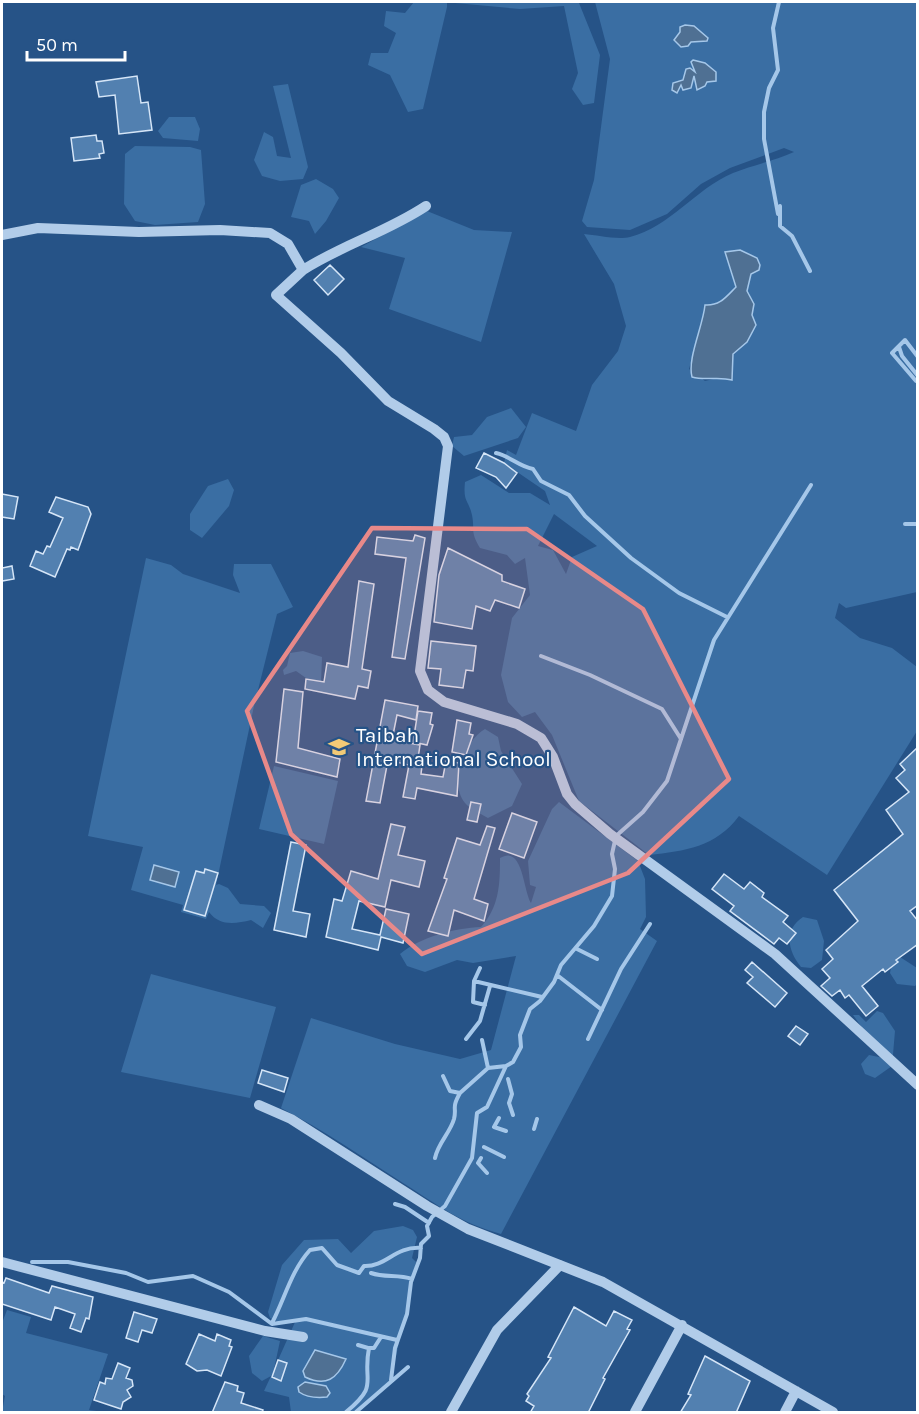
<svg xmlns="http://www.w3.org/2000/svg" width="919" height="1414" viewBox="0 0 919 1414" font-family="Karla,sans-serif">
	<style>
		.green { fill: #3a6ea3; fill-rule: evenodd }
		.water { fill: #4f7093; stroke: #a5c7e9; stroke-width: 1.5 }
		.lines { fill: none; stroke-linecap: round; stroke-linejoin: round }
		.stream { stroke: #a5c7e9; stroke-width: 4 }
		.building { fill: #5280b0; stroke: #d5e5f7; stroke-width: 1.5 }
		.minor { stroke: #b1cce9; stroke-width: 10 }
		.marked { fill: #e88989; fill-opacity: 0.2; stroke: #e88989; stroke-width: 4.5; stroke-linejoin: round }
		.labels { text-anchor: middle; stroke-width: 4.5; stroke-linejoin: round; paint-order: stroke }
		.poi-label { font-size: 21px; fill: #fff; stroke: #265387; text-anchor: start }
	</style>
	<rect width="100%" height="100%" fill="#265387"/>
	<path class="green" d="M414 2H447V7L423 109 408 112 390 75 368 65 371 53H388L396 33 384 26 386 11 405 13Z
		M457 2H587L579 3 600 55 594 103 583 105 572 89 578 73 564 6 520 9 455 3Z
		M595 2H917V592L846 608 839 603 835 618 860 638 892 648 917 667V731L827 875 739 816C716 847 685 851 649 855L579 801 552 735 535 712 522 717 508 702 501 675 512 618 530 595 525 558 515 564 507 555 480 548C470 531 475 531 472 515 468 498 463 503 465 482L481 475 509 493H530L550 505 545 491 504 463 507 450 516 455 532 413 576 431 592 385 618 351 626 326 614 284 584 234C597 235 617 240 630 237 670 227 695 189 733 173 753 165 774 161 794 152L784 148 730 168 701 184 667 214 630 230 587 227 582 221 594 180 610 59ZM694 26 703 35 701 42H690L681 47V32ZM760 265 751 274 747 291 754 304 747 342 732 354V379L721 377 705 381 689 369 703 322 705 305C727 306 745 279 760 265ZM554 514 597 546 572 557 566 574 553 550 538 546Z
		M288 84 308 167 303 179 280 181 262 176 254 160 264 132 273 137 277 156 291 158 273 86Z
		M169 117H195L200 129 198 141 163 138 158 131Z
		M135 146 190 147 201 150 205 204 198 222 155 225 135 221 124 204 125 154Z
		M316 179 333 189 339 198 326 221 315 234 309 221 291 217 301 185Z
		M427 211 474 230 512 232 481 342 389 309 405 258 361 247Z
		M511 408 526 427 518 438 464 456 452 446 454 437 472 435 487 417Z
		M228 479 234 490 229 506 202 538 190 530V514L208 486Z
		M146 558 171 565 183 574 240 593 233 575 234 564H271L293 607 277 614 254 706 216 885 219 884 228 888 240 904 264 906 271 913 263 928 251 920C235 924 219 926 209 912L206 919 181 912 183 905 131 890 143 847 88 836Z
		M303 651 322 657 321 683 316 685 296 671 284 675 283 670 287 666 290 653Z
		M485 729 498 737 501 751 522 784 512 806 488 818C481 814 470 809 465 803 448 783 465 740 485 729Z
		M274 766 338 781 324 844 259 829Z
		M559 802 638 861 645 879 646 917 640 929 657 941 501 1234C460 1223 438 1205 403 1183 363 1157 323 1130 281 1108L311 1018 395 1044 460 1059 491 1050 516 956 473 963 457 960 425 972 407 966 400 954C420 937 455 928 481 927 499 907 500 885 500 858 523 844 523 890 531 903L536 887 530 885 528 861 552 809Z
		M803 917 817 920 824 941 822 960 811 968 801 967C788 951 783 930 803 917Z
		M900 957 917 968V984L915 986 897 984 890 973 892 962Z
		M151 974 276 1007 250 1098 121 1072Z
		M877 1011 883 1013 895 1031 892 1066 875 1078 865 1074 861 1064 869 1055 884 1058 853 1015H859L866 1022Z
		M403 1226 413 1230 417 1237 412 1258 416 1262 391 1380 356 1412H291L289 1397 264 1391 271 1376 262 1381 252 1373 249 1356 263 1336 280 1341 274 1369 296 1320 280 1323 270 1318 268 1312 282 1265 304 1240 338 1239 351 1253 374 1231Z
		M7 1310 31 1317 26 1333 108 1354 89 1410 104 1412H2L5 1396 2 1394V1323Z"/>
	<path class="water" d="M685 25 694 26 708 38 707 41 691 42 688 46 681 47 674 40 680 32V27Z
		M693 60 705 63 716 72V81L707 82 705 86 697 90 694 76 691 88 683 90 681 85 677 93 672 90 673 83 683 80 686 69 690 68 695 72 691 62Z
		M740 250 757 258 760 265 759 270 751 274 747 291 754 304 752 315 756 325 747 342 733 354 732 380C718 376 706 381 692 377 687 359 703 326 705 305 720 306 726 297 736 287L725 252Z
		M154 865 179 872 175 887 150 880Z
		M315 1350 346 1359C337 1379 326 1387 305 1377L303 1371Z
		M305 1382 326 1386 330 1393 327 1397C317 1398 306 1397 299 1392L298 1387Z"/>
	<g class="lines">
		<path class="stream" d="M779 2 773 28 778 70 769 88 764 112V139L778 214 780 206V226L792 236 810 271
			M899 347 902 356 918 376
			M916 381 892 353 905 340 918 357
			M496 453C510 456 518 466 533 469L541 481 569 495 585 516 631 558 679 593 727 617
			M905 524H918
			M541 656 590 675 662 709 681 739
			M577 949 597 959
			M480 968 474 981 473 1002 485 1005
			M557 975 602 1010
			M474 981 542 997
			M466 1039 480 1021 490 986
			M588 1039 621 969 650 924
			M482 1040 488 1068
			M443 1076 450 1091 460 1093 488 1068 506 1066
			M508 1079 512 1094 509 1103 513 1115
			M499 1118 494 1127 506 1131
			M534 1129 537 1119
			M484 1147 504 1157
			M435 1158C438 1143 450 1133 454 1119 457 1107 451 1109 460 1093
			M481 1158 478 1163 487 1173
			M395 1204 405 1207 429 1223
			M32 1262H68L126 1273 148 1282 193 1276 229 1292 272 1324 306 1319 397 1340
			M371 1273C385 1278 398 1274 412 1279
			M272 1323C285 1298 291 1271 310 1250L322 1248 337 1265 359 1273 364 1266C386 1267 395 1246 421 1248
			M358 1345 368 1348
			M391 1380 395 1348 407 1314 411 1282 420 1258 421 1244 429 1236 427 1226 432 1217 445 1206 472 1158 477 1113 487 1107 506 1066 513 1062 521 1047 520 1035 530 1009 540 1001 554 982 561 965 594 926 612 896 615 869 612 854 616 836 643 812 667 781 714 640 811 485
			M346 1412C380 1384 362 1383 369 1348H374L381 1337
			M356 1412 408 1367"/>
	</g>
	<path class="building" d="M137 76 141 103 148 102 152 130 119 134 115 95 99 97 96 82Z
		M96 135 97 141H102L104 153 99 154 100 158 74 161 71 138Z
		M330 265 344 279 328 295 314 280Z
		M484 453 504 463 517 473 506 488 496 477 476 468Z
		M2 494 18 497 14 519 2 517Z
		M56 497 88 507 91 514 78 550 71 547 70 550 67 549 55 577 30 566 36 551 43 554 47 546 50 547 63 518 49 512Z
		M415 535 425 538 405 659 392 657 406 558 375 554 377 537 413 541Z
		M448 548 502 575V581L525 589 519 608 495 600 490 611 476 606 472 629 434 622 439 575Z
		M12 566 14 579 2 581V568Z
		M359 581 374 584 362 669 371 671 368 688 358 686 355 699 305 689 306 679 324 682 327 663 348 667Z
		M431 641 476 646 473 671 466 670 463 688 439 685 441 669 428 668Z
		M284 689 303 692 298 748 340 759 337 777 276 762Z
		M385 700 418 706 416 720 397 715 392 740 420 745 417 765 422 766 421 774 443 777 446 761 459 763 457 796 417 788 415 799 403 797 409 765 388 760 380 803 366 801Z
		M418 711 432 713 430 724 433 725 427 745 413 742Z
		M457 720 471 723 469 734 473 735 466 755 452 752Z
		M918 747V905L910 911 918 921V944L896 960 898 962 885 972 883 969 862 986 878 1006 866 1016 849 995 845 998 840 990 832 996 821 986 830 978 822 969 833 959 826 950 858 921 834 890 903 834 886 810 909 792 896 778 905 770 900 764Z
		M471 802 481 804 477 822 467 820Z
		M512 813 537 822 524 858 499 849Z
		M391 824 405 827 398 855 425 861 419 887 391 880 385 907 359 901 352 929 380 935 386 909 409 914 403 943 381 937 378 950 326 937 334 899 342 901 351 871 378 879Z
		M487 826 495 828 474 899 488 904 484 921 454 910 448 936 428 931 447 879 444 878 457 838 480 845Z
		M291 842 306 845 293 911 310 914 306 937 274 930Z
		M205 869 218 873 205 916 184 910 196 871 204 873Z
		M724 874 744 889 750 882 764 893 762 897 788 916 783 922 796 933 787 944 779 938 774 944 730 911 734 906 712 889Z
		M752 962 787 993 775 1007 747 983 753 977 745 970Z
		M796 1026 808 1034 800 1045 788 1036Z
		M262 1070 288 1078 284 1092 258 1083Z
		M6 1278 49 1293 52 1286 93 1297 89 1319 86 1318 81 1332 70 1328 75 1314 55 1307 51 1320 2 1304V1282L4 1283Z
		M574 1307 606 1326 614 1311 632 1320 627 1329 630 1330 603 1378 605 1379 588 1413H530L534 1406 526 1401 529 1396 527 1394 551 1358 548 1357Z
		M134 1312 157 1319 152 1333 142 1330 138 1342 126 1338Z
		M199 1334 215 1341 217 1334 231 1340 229 1346 232 1347 221 1376 207 1370 197 1371 186 1364Z
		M705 1356 750 1381 736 1413H680L691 1395 688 1394Z
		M278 1360 287 1363 281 1381 272 1377Z
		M118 1363 130 1368 126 1378 132 1380 133 1386 127 1390 131 1397 123 1402 121 1409 94 1400 100 1382 105 1384 106 1378 112 1379Z
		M225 1382 238 1386 237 1391 244 1393 241 1403 263 1410 262 1413H212Z"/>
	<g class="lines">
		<path class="minor" d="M2 235 38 228 139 232 220 230 270 233 288 244 303 270C342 245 387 232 426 206
			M303 270 276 295 341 353 388 401 434 429 444 437 448 446 420 671 428 690 444 702 517 724 541 738 553 757 567 794 575 804 610 834 775 954 918 1085
			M259 1105 291 1119 427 1206 468 1229 603 1282 833 1412
			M2 1262 265 1331 303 1337
			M451 1412 497 1330 560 1265
			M635 1412 682 1325
			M785 1412 796 1391"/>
	</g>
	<path class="marked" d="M372 528 527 529 643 609 729 779 628 873 422 954 291 834 247 711Z"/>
	<defs>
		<symbol id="school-bare" viewBox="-9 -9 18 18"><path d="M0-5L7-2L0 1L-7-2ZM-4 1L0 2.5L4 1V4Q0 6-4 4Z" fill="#f2ca76" stroke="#265387" stroke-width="2.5" paint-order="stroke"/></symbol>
	</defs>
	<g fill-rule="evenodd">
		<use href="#school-bare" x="324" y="732" width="30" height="30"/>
	</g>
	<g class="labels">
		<g class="poi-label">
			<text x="356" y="742">Taibah<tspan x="356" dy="24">International School</tspan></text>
		</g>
	</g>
	<rect width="919" height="1414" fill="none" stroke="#ffffff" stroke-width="6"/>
	<path d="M27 51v9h98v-9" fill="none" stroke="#ffffff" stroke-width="3"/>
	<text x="36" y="51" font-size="18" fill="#ffffff" stroke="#265387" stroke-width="4.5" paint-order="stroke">50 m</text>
</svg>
